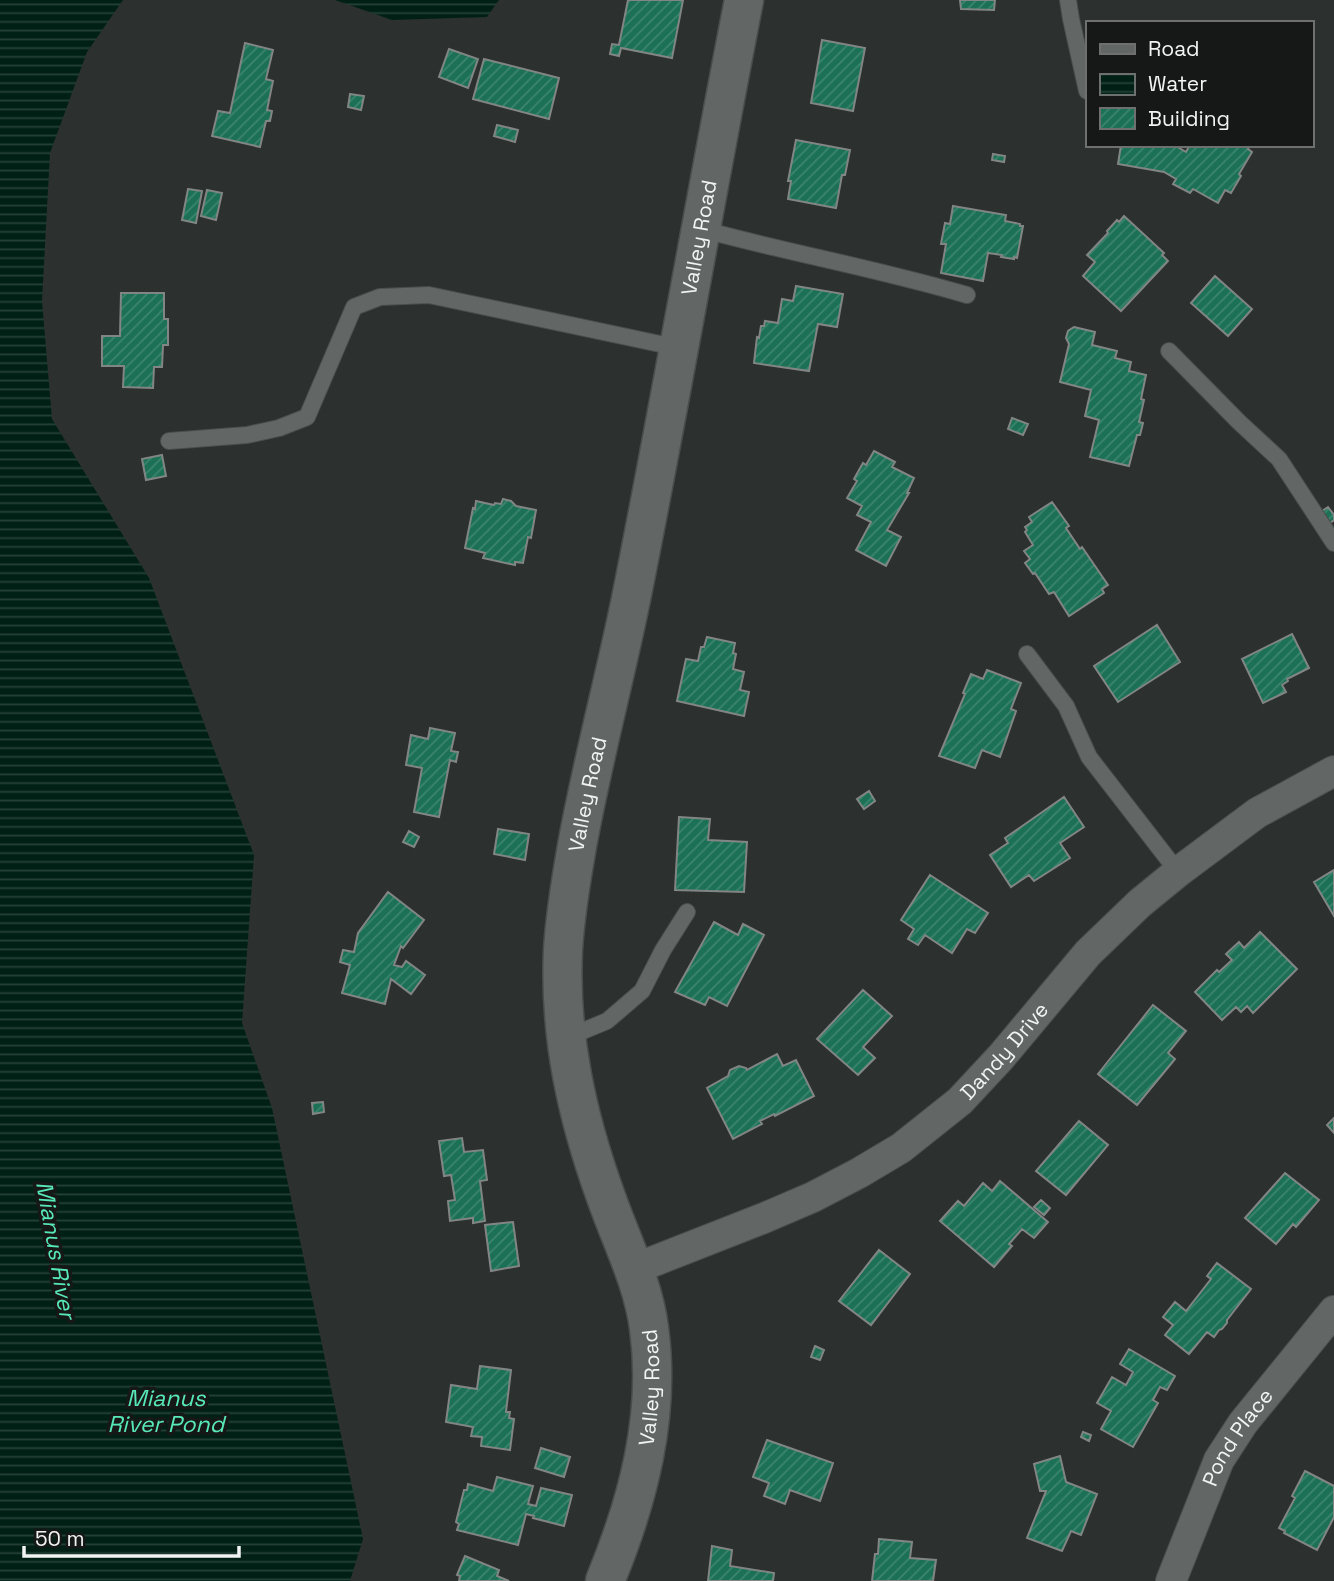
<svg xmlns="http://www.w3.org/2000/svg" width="1334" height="1581" viewBox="0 0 1334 1581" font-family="'Space Grotesk',sans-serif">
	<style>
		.water { fill: url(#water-rules) }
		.building { fill: url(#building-hatch); stroke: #818684; stroke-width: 2 }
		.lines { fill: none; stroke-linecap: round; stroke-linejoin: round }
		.service-casing { stroke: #494d4b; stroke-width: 18 }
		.minor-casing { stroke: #494d4b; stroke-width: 32 }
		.secondary-casing { stroke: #494d4b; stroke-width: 41 }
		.service { stroke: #626765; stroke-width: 16 }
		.minor { stroke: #626765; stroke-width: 30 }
		.secondary { stroke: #626765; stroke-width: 38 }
		.labels { text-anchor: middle; stroke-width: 7; stroke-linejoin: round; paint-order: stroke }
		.street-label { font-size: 21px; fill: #f1f4f2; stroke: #151817 }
		.water-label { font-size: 23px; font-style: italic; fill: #58e8b8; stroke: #151817 }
	</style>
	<defs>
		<pattern id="water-rules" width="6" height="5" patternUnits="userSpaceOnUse" patternTransform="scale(1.75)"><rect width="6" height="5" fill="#002016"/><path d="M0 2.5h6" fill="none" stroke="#264138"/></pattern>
		<pattern id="building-hatch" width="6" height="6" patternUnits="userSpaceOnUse" patternTransform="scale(1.75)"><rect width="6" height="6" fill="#1b7055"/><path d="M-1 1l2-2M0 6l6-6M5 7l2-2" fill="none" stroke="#3d856e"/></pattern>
	</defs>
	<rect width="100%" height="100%" fill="#2c302e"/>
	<path class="water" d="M0 0H123L87 52 50 153 42 301 52 419 149 578 254 855 242 1023 272 1108 363 1539 350 1581H0Z
		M335 0H499L487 17 392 20Z"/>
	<path class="building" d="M628 0H683L672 58 621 48 619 56 610 54 612 44 619 45Z
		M960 0H995L994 10 961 9Z
		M822 40 865 48 853 111 811 103Z
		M245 43 273 50 266 79 273 81 267 110 272 111 270 121H266L260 147 212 136 218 111 230 113Z
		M449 49 478 59 468 88 439 77Z
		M484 59 559 78 549 119 473 99Z
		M350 94 364 96 361 110 348 107Z
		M497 125 518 130 515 142 494 136Z
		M796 140 850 150 845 175H842L836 208 788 199 791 181H788Z
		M1121 145H1174L1186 152 1190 145H1250L1248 149 1252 152 1239 174 1241 176 1231 193 1225 190 1218 203 1193 189 1190 193 1173 184 1176 179 1164 172 1118 164Z
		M993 154 1005 156 1004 162 992 160Z
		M188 189 202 191 196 223 182 220Z
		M207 190 222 193 216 220 201 216Z
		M953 206 1006 215 1005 221 1020 224V226H1023L1017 258 1014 257V259L1001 257 1002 255 988 253 983 281 941 273 946 244H941L945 223 950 224Z
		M1124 216 1164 253 1162 255 1168 261 1121 311 1083 276 1095 262 1087 255 1108 233 1107 231 1117 220 1119 222Z
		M1215 276 1252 309 1228 336 1191 303Z
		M796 286 843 294 837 327 818 324 809 371 754 363 757 337 759 338 761 326H764L765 321 778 323 782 299 793 301Z
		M121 293H164V319H168V345H163L162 367H154L153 388 123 387 124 366H102V336H120Z
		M1074 327 1095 332 1092 345 1117 351 1115 358 1131 362 1129 371 1146 375 1141 399 1144 400 1139 422 1143 423 1140 435H1137L1129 466 1090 457 1099 420 1085 416 1091 390 1060 382 1069 344 1066 338 1068 331Z
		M1012 418 1028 424 1023 435 1008 429Z
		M874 451 895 462 892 467 914 478 907 493H909L887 530 901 537 886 566 856 550 871 522 857 515 862 506 847 498 857 481 854 479 863 463 866 465Z
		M162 455 166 476 146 480 142 459Z
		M503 499 511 501 516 506 536 510 531 538 528 537 523 563 515 562V565L483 558 485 553 465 548 473 508 475 509 476 501 494 505 495 503 501 504Z
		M1052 502 1069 526 1066 528 1080 549 1082 547 1108 585 1102 589 1104 593 1069 616 1054 592 1049 594 1035 573 1033 574 1025 563 1030 559 1024 551 1033 545 1025 532 1027 530 1025 527 1032 522 1029 517Z
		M1328 507 1334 515V520L1330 523 1322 511Z
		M1157 625 1180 662 1118 702 1094 666Z
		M1292 634 1309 668 1287 679 1288 681 1282 685 1286 692 1263 703 1242 659Z
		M707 637 735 643 733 653 736 654 733 669 744 672 740 690 749 692 744 716 677 701 686 659 698 661 701 647H704Z
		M987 670 1021 683 1011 709 1016 711 1000 757 982 750 975 768 939 756 965 694 963 693 971 674 983 679Z
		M430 728 455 733 451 751 458 752 456 762 450 760 439 817 414 812 422 768 406 765 411 735 428 739Z
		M869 791 875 801 864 809 857 799Z
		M1064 797 1084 827 1060 843 1070 858 1034 881 1029 875 1011 887 990 855 1008 843 1005 838Z
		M679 817 710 819 708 840 747 842 744 892 675 890Z
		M498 829 529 834 525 860 494 854Z
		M409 831 419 837 414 847 403 842Z
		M1334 870V916L1314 882Z
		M930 875 988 913 975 933 967 929 952 953 925 935 918 945 908 939 914 929 901 920Z
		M388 892 424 920 403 948 401 946 394 965 402 967 406 961 425 975 411 994 391 979 385 1004 342 993 350 965 340 962 343 950 354 952 358 933Z
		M714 922 738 935 743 924 764 935 727 1006 709 997 705 1005 675 992Z
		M1260 932 1297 969 1253 1013 1247 1006 1241 1012 1236 1007 1222 1020 1195 992 1217 970 1219 972 1232 960 1226 954 1239 942 1244 948Z
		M863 990 892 1016 863 1047 875 1058 858 1075 817 1039Z
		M1153 1005 1186 1031 1168 1053 1175 1059 1137 1105 1098 1074Z
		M777 1054 783 1066 796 1060 814 1096 775 1116 774 1114 760 1121 762 1124 733 1139 707 1088 728 1076 730 1070 739 1066 746 1068 747 1070Z
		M323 1102 324 1112 313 1114 312 1103Z
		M1334 1118V1133L1327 1125Z
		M1079 1121 1108 1145 1066 1195 1036 1171Z
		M462 1138 464 1152 483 1150 487 1180 480 1181 485 1221 473 1223V1218L450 1221 448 1201 455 1200 451 1175 444 1176 439 1141Z
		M1285 1173 1319 1200 1296 1227 1293 1224 1276 1244 1245 1218Z
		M1000 1181 1048 1222 1034 1238 1022 1229 1009 1244 1012 1246 994 1267 940 1221 958 1201 964 1206 983 1183 992 1191Z
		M1041 1200 1050 1208 1044 1215 1034 1207Z
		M513 1222 519 1266 491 1271 485 1225Z
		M879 1250 910 1274 871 1325 839 1301Z
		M1217 1263 1251 1289 1227 1320V1323L1222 1329 1219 1330 1214 1337 1207 1332 1189 1354 1165 1335 1173 1325 1163 1317 1175 1302 1186 1311 1211 1279 1207 1276Z
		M815 1346 824 1350 820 1360 811 1357Z
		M1129 1349 1175 1376 1167 1390 1160 1387 1153 1400 1158 1403 1133 1447 1101 1429 1111 1411 1097 1403 1112 1377 1126 1385 1133 1372 1120 1364Z
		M480 1366 511 1370 506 1412H510L509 1418 514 1419 510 1450 481 1446 482 1437 471 1436 473 1427 446 1422 451 1385 477 1389Z
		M1083 1432 1091 1435 1089 1441 1081 1437Z
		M767 1440 833 1463 820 1501 790 1490 785 1504 764 1496 769 1483 753 1477Z
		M541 1448 570 1457 564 1477 535 1468Z
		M1060 1456 1066 1482 1097 1494 1081 1535 1071 1531 1062 1551 1027 1538 1046 1491H1040L1034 1464Z
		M1305 1471 1334 1486V1517L1317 1550 1284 1533 1285 1531 1279 1528 1295 1498 1292 1496Z
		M497 1477 533 1486 528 1504 536 1506 541 1488 572 1495 564 1526 533 1518 534 1516 526 1514 518 1545 457 1530 459 1524 456 1522 464 1490H467L468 1484 493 1491Z
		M879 1539 912 1542 910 1558 936 1560 933 1581H872L875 1554H878Z
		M712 1546 732 1550 730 1566 774 1573 773 1581H708Z
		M465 1556 499 1570 497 1576 509 1581H459L460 1576 457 1575Z"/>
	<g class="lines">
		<defs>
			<path id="service" d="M1068 0 1071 19 1087 91
				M701 229C789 253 879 269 967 295
				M1169 351 1239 422 1279 459 1334 543
				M169 441 247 435 279 428 307 417 354 307 380 297 429 295 679 348
				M1027 654 1066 706 1089 757 1178 872
				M566 1038 607 1021 642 991 663 950 687 912"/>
			<g id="minor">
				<path id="s1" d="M634 1269 764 1218 813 1197 859 1173 901 1148 960 1101 1001 1057 1088 953 1140 903 1178 872 1257 813 1334 771"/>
				<path id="s2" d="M1171 1581 1219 1460 1243 1423 1334 1311"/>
			</g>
			<g id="secondary">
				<path id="s3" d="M605 1581C638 1501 661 1415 649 1328 643 1282 621 1240 606 1197 577 1117 559 1036 563 950 565 915 571 880 577 846 592 763 614 682 631 599 671 400 705 199 744 0"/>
			</g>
		</defs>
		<use href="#service" class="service-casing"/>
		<use href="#minor" class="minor-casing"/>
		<use href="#secondary" class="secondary-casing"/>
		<use href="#service" class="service"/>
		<use href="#minor" class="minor"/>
		<use href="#secondary" class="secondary"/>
	</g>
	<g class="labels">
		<g class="street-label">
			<text dy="7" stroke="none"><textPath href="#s3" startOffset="1376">Valley Road</textPath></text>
			<text dy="7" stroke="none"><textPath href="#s3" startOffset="808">Valley Road</textPath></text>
			<text dy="7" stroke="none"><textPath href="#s1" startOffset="436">Dandy Drive</textPath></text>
			<text dy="7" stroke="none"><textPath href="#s3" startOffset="200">Valley Road</textPath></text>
			<text dy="7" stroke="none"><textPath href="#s2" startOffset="159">Pond Place</textPath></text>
		</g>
		<g class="water-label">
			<text transform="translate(56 1250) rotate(80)" y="8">Mianus River</text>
			<text x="166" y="1406">Mianus<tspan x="166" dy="26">River Pond</tspan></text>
		</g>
	</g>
	<rect x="1086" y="21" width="228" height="126" fill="#151817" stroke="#6d706f" stroke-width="2"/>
	<rect x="1100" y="44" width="35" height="10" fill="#626765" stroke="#6d706f" stroke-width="2"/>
	<text x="1148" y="56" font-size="21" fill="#f1f4f2">Road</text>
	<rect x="1100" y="74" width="35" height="21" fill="url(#water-rules)" stroke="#6d706f" stroke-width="2"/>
	<text x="1148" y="91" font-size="21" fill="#f1f4f2">Water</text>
	<rect x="1100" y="108" width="35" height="21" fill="url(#building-hatch)" stroke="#6d706f" stroke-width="2"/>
	<text x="1148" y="126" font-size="21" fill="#f1f4f2">Building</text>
	<path d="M24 1546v10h215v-10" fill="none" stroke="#f1f4f2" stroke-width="3.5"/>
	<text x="35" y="1546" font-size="21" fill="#f1f4f2" stroke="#151817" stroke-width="5" paint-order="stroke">50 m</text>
</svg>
